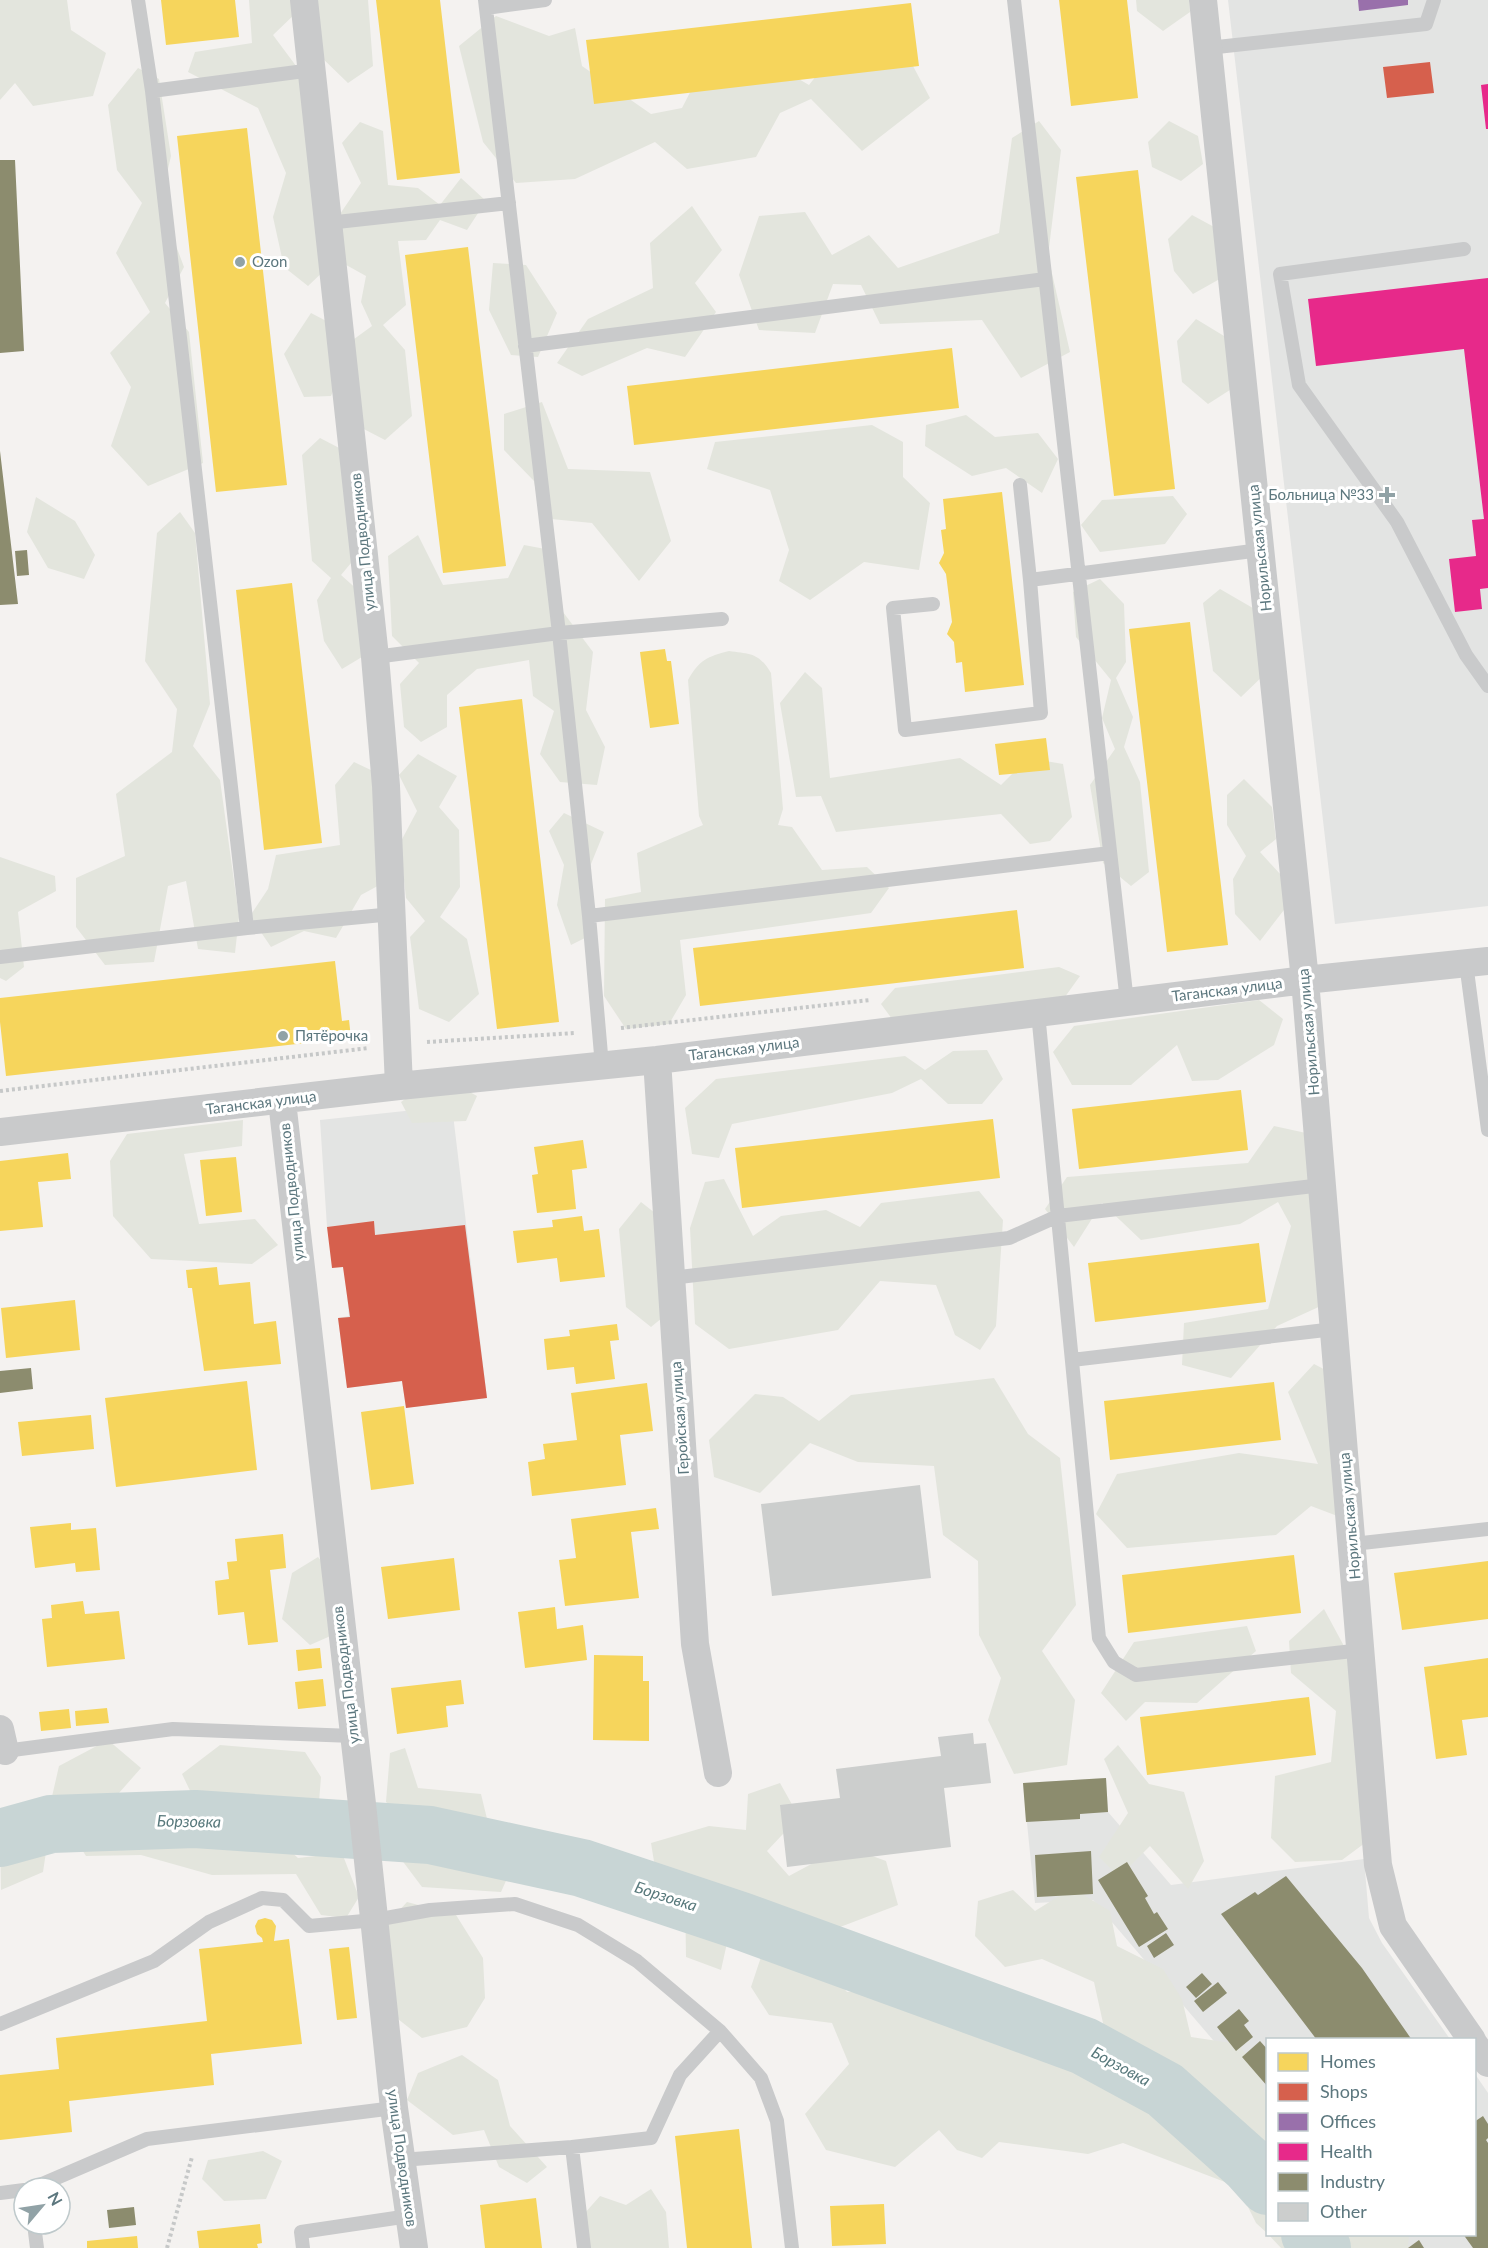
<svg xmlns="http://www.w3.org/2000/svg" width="1488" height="2248" viewBox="0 0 1488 2248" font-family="Lato,sans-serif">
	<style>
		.built { fill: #e3e4e3 }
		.green { fill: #e3e5dd }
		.homes { fill: #f6d55c }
		.shops { fill: #d6604d }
		.offices { fill: #9970ab }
		.health { fill: #e7298a }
		.industry { fill: #8c8c6e }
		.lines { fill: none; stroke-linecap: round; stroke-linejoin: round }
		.river { stroke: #c8d5d5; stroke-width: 58 }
		.building { fill: #cccecd }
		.path { stroke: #c6c8c8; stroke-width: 4; stroke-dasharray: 3 3; stroke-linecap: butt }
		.service { stroke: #c9cacb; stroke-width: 14 }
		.minor { stroke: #c9cacb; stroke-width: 28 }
		.poi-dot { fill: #91a2a6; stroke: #fff; stroke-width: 2 }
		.labels { text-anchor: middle; stroke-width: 6; stroke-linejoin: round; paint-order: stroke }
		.poi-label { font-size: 15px; fill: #5c777e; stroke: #fff; text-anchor: start }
		.street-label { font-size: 15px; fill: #5c777e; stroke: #fff }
		.water-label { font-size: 16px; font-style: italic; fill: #57787b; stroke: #fff }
	</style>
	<rect width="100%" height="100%" fill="#f4f2f0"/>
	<path class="built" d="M1228 0H1488V906L1335 924Z
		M452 1106 487 1398 406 1408 402 1381 347 1388 338 1318 349 1316 344 1267 327 1227 320 1120Z
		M1106 1778 1108 1812 1171 1885 1364 1859 1369 1918 1382 1943 1450 2039 1268 2040 1267 2103 1093 1900 1035 1903 1023 1783Z
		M1475 2074 1488 2093V2248H1389L1380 2235 1474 2234Z"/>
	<path class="green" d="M0 0H67L71 30 106 53 93 96 33 106 15 83 0 100Z
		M249 0H295L297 12 273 35 308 82 328 267 308 286 284 267 273 217 286 173 258 108 188 72 195 52 252 43Z
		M311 0H368L373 66 348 83 319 55Z
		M1136 0H1189L1190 12 1163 31 1137 11Z
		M496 16 549 36 575 28 582 66 651 114 682 108 699 75 780 68 809 85 846 38 896 34 930 98 862 151 811 99 780 113 756 157 687 169 655 142 575 179 516 183 483 142 459 46Z
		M138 68 159 79 171 156 160 203 184 267 165 303 189 332 203 463 148 486 111 446 131 387 110 353 150 312 116 253 142 203 117 170 108 105Z
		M1039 121 1061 150 1048 256 1070 352 1021 378 982 320 880 324 861 285 833 284 815 333 759 330 739 275 759 216 805 212 832 255 869 235 898 268 999 233 1012 138Z
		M1169 121 1198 136 1203 164 1181 181 1152 167 1148 142Z
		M360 122 383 131 388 185 418 188 440 205 461 178 486 201 467 230 440 220 426 240 398 241 406 305 383 325 405 350 412 416 385 440 358 426 350 342 372 326 361 302 366 276 339 261 338 217 361 183 342 143Z
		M692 206 722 250 695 283 716 312 685 357 647 348 582 376 557 363 588 319 653 288 650 243Z
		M1192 215 1216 228 1225 276 1193 294 1174 271 1168 239Z
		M493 263 526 265 557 313 538 357 511 355 489 310Z
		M311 313 332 324 341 373 331 396 304 397 284 354Z
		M1196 319 1229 339 1233 388 1208 404 1182 382 1177 341Z
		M542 402 568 469 650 472 671 541 639 581 592 523 541 518 534 481 504 450V414Z
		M966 415 995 437 1038 433 1058 459 1042 493 1006 468 972 476 925 446 926 425Z
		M872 425 903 442V477L930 503 919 570 864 562 810 600 779 581 789 550 770 490 707 469 715 442Z
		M320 438 345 451 356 557 341 575 360 592 362 657 342 669 324 641 317 600 331 578 312 561 302 455Z
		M1173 496 1187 514 1165 544 1100 552 1081 525 1102 500Z
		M36 497 75 521 95 555 84 579 48 568 27 532Z
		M180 512 195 533 210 704 193 746 220 780 239 917 235 953 198 949 186 881 168 886 154 962 105 965 76 927V878L125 856 116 794 172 752 177 709 145 661 157 533Z
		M418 535 443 585 508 578 524 545 556 551 563 612 593 652 586 710 605 747 597 785 560 782 540 754 554 711 533 696 529 660 477 669 447 695V727L421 742 404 727 400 684 419 663 392 636 388 556Z
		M1100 579 1124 604 1126 662 1116 678 1133 717 1124 747 1140 782 1149 872 1131 886 1103 863 1090 785 1115 749 1102 718 1111 680 1076 637 1073 592Z
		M1220 589 1258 611 1266 673 1241 697 1213 671 1203 603Z
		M729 651C751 654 759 653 771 673L783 809 778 825 792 827 822 870 867 867 889 888 871 913 680 940 686 995 669 1024 626 1029 604 996 605 899 641 892 637 853 703 825 699 816 688 680C700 659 707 657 729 651Z
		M805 672 822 688 830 778 960 758 1001 785 1028 758 1063 764 1072 817 1050 841 1030 844 1001 814 836 832 821 796 796 797 780 703Z
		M418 754 457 776 439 807 459 830 460 887 440 917 467 939 479 994 449 1022 419 1009 410 937 425 921 406 898 400 843 417 811 399 775Z
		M354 762 375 772 385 882 361 895 336 938 304 931 271 947 250 916 268 889 276 855 340 845 335 785Z
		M1244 779 1272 807 1276 839 1260 852 1281 875 1287 906 1260 941 1235 914 1233 879 1246 856 1227 825V795Z
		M564 813 604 832 591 864 593 934 571 945 557 905 564 865 549 831Z
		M0 857 55 876 56 891 18 912 24 967 6 981 0 978Z
		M1059 967 1080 976 1062 1001 895 1023 881 1004 895 988Z
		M1259 1000 1283 1019 1274 1045 1218 1080 1192 1081 1177 1045 1131 1085H1072L1053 1052 1074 1026Z
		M987 1050 1003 1079 982 1104H948L921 1079 892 1093 732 1124 719 1158 692 1154 685 1108 716 1079 905 1056 925 1070 953 1051Z
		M457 1085 477 1096 466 1121 412 1123 401 1102 419 1089Z
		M243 1120 242 1146 184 1154 199 1224 255 1219 278 1245 252 1264 151 1259 113 1216 110 1161 127 1134Z
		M1274 1126 1306 1133 1323 1305 1277 1326 1231 1378 1182 1365 1184 1323 1268 1309 1291 1226 1278 1202 1240 1224 1141 1240 1102 1203 1074 1247 1045 1209 1067 1177 1248 1163Z
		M724 1179 753 1236 781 1216 826 1210 860 1227 881 1203 979 1191 1003 1220 996 1326 980 1350 955 1335 936 1285 880 1281 838 1330 729 1349 695 1324 690 1228 705 1182Z
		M641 1202 660 1217 668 1313 651 1327 626 1307 619 1229Z
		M1314 1364 1345 1380 1340 1517 1311 1506 1276 1535 1127 1548 1096 1514 1117 1474 1239 1453 1318 1464 1288 1392Z
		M994 1378 1028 1434 1060 1458 1076 1605 1042 1651 1075 1700 1067 1765 1014 1774 988 1720 1001 1678 979 1635 978 1561 943 1535 934 1466 858 1462 810 1443 760 1493 714 1477 709 1440 755 1394 783 1397 819 1421 851 1395Z
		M318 1557 332 1574 335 1634 310 1645 282 1619 292 1573Z
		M1324 1609 1358 1672 1369 1840 1342 1860 1295 1862 1271 1838 1275 1776 1331 1762 1336 1711 1291 1673 1289 1641Z
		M1247 1626 1256 1651 1197 1703 1145 1702 1126 1721 1101 1693 1134 1642Z
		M108 1740 141 1768 104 1810 124 1839 172 1828 222 1846 275 1837 298 1858 342 1853 359 1897 346 1918 321 1915 296 1874 212 1875 141 1855 86 1856 51 1801 59 1766Z
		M220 1745 305 1752 321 1777 318 1814 294 1824 196 1803 182 1774Z
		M1118 1745 1149 1784 1184 1792 1204 1861 1188 1889 1150 1846 1119 1877 1099 1857 1128 1813 1104 1759Z
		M405 1748 418 1788 481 1794 489 1827 517 1856 501 1892 422 1887 401 1859 414 1828 386 1802 390 1753Z
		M780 1783 799 1817 767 1851 789 1876 845 1846 886 1861 898 1905 819 1935 731 1925 721 1970 686 1957 685 1892 656 1874 651 1843 709 1826 746 1830 748 1794Z
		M25 1823 46 1852 43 1872 1 1890 0 1825Z
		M1072 1888 1110 1911 1117 1946 1163 1969 1182 1999 1191 2037 1238 2044 1261 2073 1267 2105V2150L1247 2130 1199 2117 1145 2058 1105 2032 1094 1982 1042 1959 1005 1967 975 1936 978 1901 1013 1890 1035 1911Z
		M407 1902 456 1915 483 1958 485 1998 467 2027 422 2038 398 2019 384 1927Z
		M761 1957 819 1959 847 1992 884 1989 897 2007 937 1999 1006 2028 1023 2044 1082 2055 1171 2107 1187 2132 1245 2172 1267 2197 1268 2234 1256 2223 1238 2187 1123 2143 1088 2154 999 2142 982 2158 957 2150 939 2130 895 2167 826 2150 805 2114 849 2064 832 2023 769 2015 751 1987Z
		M462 2055 498 2080 510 2126 547 2167 527 2183 499 2167 484 2130 453 2135 407 2100 418 2073Z
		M263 2151 282 2161 266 2199 224 2201 202 2179 208 2160Z
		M651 2189 666 2212 669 2248H577L576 2223 600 2196 626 2205Z
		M1268 2234 1292 2235 1310 2248H1281Z
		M1320 2235H1409L1408 2248H1331Z"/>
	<path class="homes" d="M161 0H235L239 37 166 45Z
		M376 0H440L460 173 397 180Z
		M1059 0H1127L1138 98 1071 106Z
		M911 3 919 66 594 104 586 40Z
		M247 128 287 485 216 492 177 136Z
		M1138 170 1175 489 1114 496 1076 177Z
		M468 247 506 566 443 573 405 255Z
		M952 348 959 408 634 445 627 386Z
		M1002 492 1024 685 965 692 962 662 956 663 954 642 947 634 952 622 946 574 939 563 944 553 941 530 946 529 943 499Z
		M292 583 322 843 264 850 236 590Z
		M1190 622 1228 945 1167 952 1129 629Z
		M665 649 667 661H671L679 724 650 728 640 652Z
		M522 699 559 1022 497 1029 459 707Z
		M1046 738 1050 770 999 775 995 744Z
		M1017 910 1024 968 700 1006 693 948Z
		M335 961 342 1021 349 1020 351 1038 6 1076 0 1022V998Z
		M1241 1090 1248 1150 1079 1169 1072 1109Z
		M993 1119 1000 1178 742 1208 735 1148Z
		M583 1140 587 1168 572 1170 576 1209 537 1213 532 1175 538 1174 534 1147Z
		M68 1153 71 1179 38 1182 43 1227 0 1231V1161Z
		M236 1157 242 1212 206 1216 200 1160Z
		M582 1216 584 1231 599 1229 605 1277 560 1282 557 1258 517 1263 513 1231 553 1227 552 1220Z
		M1259 1243 1266 1302 1095 1322 1088 1263Z
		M217 1267 219 1285 250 1282 254 1324 276 1321 281 1364 204 1371 192 1288H188L186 1270Z
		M75 1300 80 1350 6 1358 1 1308Z
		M617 1324 619 1340 610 1341 615 1379 576 1384 574 1367 547 1370 544 1339 570 1336 569 1330Z
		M247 1381 257 1470 116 1487 105 1398Z
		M1274 1382 1281 1440 1110 1460 1104 1401Z
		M647 1383 653 1431 620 1435 626 1485 532 1496 528 1462 545 1459 543 1444 577 1440 571 1393Z
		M404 1406 414 1484 371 1490 361 1412Z
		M91 1415 94 1449 22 1456 18 1422Z
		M656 1508 659 1529 631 1532 639 1598 565 1606 559 1560 576 1558 571 1519Z
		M71 1523V1530L96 1528 100 1570 76 1572 75 1563 35 1568 30 1527Z
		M283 1534 286 1568 270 1570 278 1642 248 1645 244 1612 218 1615 215 1581 229 1579 227 1562 237 1561 235 1539Z
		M1294 1555 1301 1613 1128 1633 1122 1575Z
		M454 1558 460 1610 388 1619 381 1567Z
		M1488 1561V1619L1402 1630 1394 1573Z
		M83 1601 85 1614 119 1611 125 1659 47 1667 42 1619 52 1618 51 1605Z
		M555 1607 557 1629 583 1625 587 1660 525 1668 518 1612Z
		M320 1648 322 1668 298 1671 296 1650Z
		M594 1655 643 1656V1681H649V1741L593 1740Z
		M1488 1658V1717L1462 1720 1467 1755 1436 1759 1424 1667Z
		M323 1679 326 1706 298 1709 295 1682Z
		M461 1680 464 1704 446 1706 448 1727 397 1734 391 1688Z
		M1309 1697 1316 1755 1147 1775 1140 1717Z
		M107 1708 109 1723 76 1726 75 1711Z
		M69 1709 71 1728 41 1731 39 1712Z
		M265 1918 272 1920 276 1926 274 1941 289 1939 302 2044 211 2054 214 2085 69 2101 72 2132 0 2140V2075L59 2069 56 2038 207 2021 199 1949 263 1942 262 1938 257 1934 255 1926 258 1920Z
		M349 1947 357 2018 337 2020 329 1949Z
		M739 2129 752 2248H687L675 2136Z
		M536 2198 542 2248H485L480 2205Z
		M884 2204 886 2244 832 2246 830 2206Z
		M260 2224 262 2243 257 2244 258 2248H199L197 2231Z
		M137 2236 138 2248H87V2241Z"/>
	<path class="shops" d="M1430 62 1434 93 1387 98 1383 67Z
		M374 1221 375 1235 465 1225 487 1398 406 1408 402 1381 347 1388 338 1318 350 1317 343 1267 332 1268 327 1227Z"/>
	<path class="offices" d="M1358 0H1408V5L1359 11Z"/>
	<path class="health" d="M1488 84V129H1486L1481 85Z
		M1488 278V588L1480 589 1482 609 1455 612 1449 559 1476 556 1472 520 1484 519 1464 349 1316 366 1308 299Z"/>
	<path class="industry" d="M0 160H15L24 351 0 353Z
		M0 451 18 604 0 605Z
		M27 550 29 575 17 576 15 551Z
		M31 1368 33 1389 0 1393V1371Z
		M1106 1778 1108 1812 1080 1814V1819L1026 1822 1023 1783Z
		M1091 1851 1093 1894 1037 1897 1035 1855Z
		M1127 1862 1148 1896 1145 1898 1154 1914 1157 1912 1168 1929 1139 1947 1098 1880Z
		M1286 1876 1362 1968 1412 2040H1317L1221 1914 1255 1892 1258 1895Z
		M1166 1933 1174 1945 1154 1958 1147 1946Z
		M1202 1973 1212 1984 1196 1998 1186 1987Z
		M1218 1982 1227 1993 1203 2012 1194 2001Z
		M1239 2009 1249 2021 1244 2025 1253 2037 1236 2051 1217 2027Z
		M1260 2041 1268 2050V2087L1242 2057Z
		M1483 2116 1488 2124V2138L1486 2140 1488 2143V2248H1473L1463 2234H1474V2122Z
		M134 2207 136 2225 109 2228 107 2210Z
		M1419 2240 1424 2248H1408Z"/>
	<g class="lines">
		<path class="river" d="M0 1838 51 1824 195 1819 430 1835 582 1868 741 1921 1084 2046 1165 2090 1250 2166 1268 2186
			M1310 2234 1322 2248"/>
	</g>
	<path class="building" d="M920 1485 931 1578 772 1596 761 1504Z
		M973 1733 974 1744 986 1743 991 1783 944 1788 951 1847 787 1867 780 1805 840 1798 836 1769 941 1756 938 1737Z"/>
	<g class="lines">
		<path class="path" d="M621 1028 870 1000
			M427 1042 575 1033
			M0 1091 369 1048
			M167 2248 192 2157"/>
		<path class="service" d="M485 0 559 633 589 916 602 1066
			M1014 0 1127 1002
			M486 8 545 0
			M1208 48 1426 24 1434 0
			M152 91 312 70
			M328 223 509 203
			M1464 249 1280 274 1299 385 1397 522 1466 655 1488 686
			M525 346 1045 279
			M1020 485 1030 580
			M933 604 893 608 905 730 1041 713 1030 580 1260 550
			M375 657 559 633 722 619
			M589 916 1110 853
			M247 928 393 914
			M0 957 247 928 152 91 138 0
			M1466 963 1488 1130
			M1038 1013 1099 1638 1114 1662 1136 1675 1362 1650
			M671 1278 1009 1238 1058 1216 1322 1185
			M1072 1360 1334 1329
			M1353 1544 1488 1529
			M5 1751 173 1729 353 1736
			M0 2024 154 1961 209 1922 262 1898 283 1900 309 1926 375 1920 430 1910 515 1904 578 1925 637 1961 720 2031 761 2078 777 2121 792 2248
			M572 2147 584 2248
			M401 2160 572 2147 651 2138 680 2075 720 2031
			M33 2188 147 2139 394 2108
			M0 2193 24 2190
			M34 2224 37 2248
			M303 2248 301 2232 409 2216"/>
		<path class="minor" d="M304 0 375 657 386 786 399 1086
			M1203 0 1305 980 1378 1865 1393 1926 1472 2040
			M657 1060 695 1644 718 1773
			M282 1101 362 1804 394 2108 414 2248
			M0 1132 399 1086 657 1060 1305 980 1488 961
			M0 1729 5 1751
			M1474 2044 1488 2063"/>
	</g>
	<g class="poi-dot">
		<circle cx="240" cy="262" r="6"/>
		<path d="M1384 486h6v6h6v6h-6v6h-6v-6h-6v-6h6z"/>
		<circle cx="283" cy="1036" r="6"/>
	</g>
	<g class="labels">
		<g class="poi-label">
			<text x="252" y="267">Ozon</text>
			<text x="1374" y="500" text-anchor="end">Больница №33</text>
			<text x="295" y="1041">Пятёрочка</text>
		</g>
		<g class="street-label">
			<text transform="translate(363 542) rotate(-96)" y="5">улица Подводников</text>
			<text transform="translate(1260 548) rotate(-96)" y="5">Норильская улица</text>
			<text transform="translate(1227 990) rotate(-7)" y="5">Таганская улица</text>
			<text transform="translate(1309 1032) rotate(-95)" y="5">Норильская улица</text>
			<text transform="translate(744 1049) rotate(-7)" y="5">Таганская улица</text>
			<text transform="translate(261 1103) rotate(-7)" y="5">Таганская улица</text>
			<text transform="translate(292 1192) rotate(-96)" y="5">улица Подводников</text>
			<text transform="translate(680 1418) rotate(-94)" y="5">Геройская улица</text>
			<text transform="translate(1350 1516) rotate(-95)" y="5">Норильская улица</text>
			<text transform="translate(346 1675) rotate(-97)" y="5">улица Подводников</text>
			<text transform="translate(402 2158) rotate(82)" y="5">улица Подводников</text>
		</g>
		<g class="water-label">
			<text transform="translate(189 1821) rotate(1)" y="6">Борзовка</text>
			<text transform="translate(666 1896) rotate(18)" y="6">Борзовка</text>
			<text transform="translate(1121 2066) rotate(29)" y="6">Борзовка</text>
		</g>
	</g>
	<rect x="1266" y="2038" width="210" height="198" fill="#ffffff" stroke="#bec9cb" stroke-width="1.5"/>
	<rect x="1278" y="2053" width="30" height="18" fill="#f6d55c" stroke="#bec9cb" stroke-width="1.5"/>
	<text x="1320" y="2068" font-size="18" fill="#5c777e">Homes</text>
	<rect x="1278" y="2083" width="30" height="18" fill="#d6604d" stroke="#bec9cb" stroke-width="1.5"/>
	<text x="1320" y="2098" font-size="18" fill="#5c777e">Shops</text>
	<rect x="1278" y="2113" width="30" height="18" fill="#9970ab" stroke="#bec9cb" stroke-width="1.5"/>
	<text x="1320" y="2128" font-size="18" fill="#5c777e">Offices</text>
	<rect x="1278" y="2143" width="30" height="18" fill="#e7298a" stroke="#bec9cb" stroke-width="1.5"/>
	<text x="1320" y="2158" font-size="18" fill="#5c777e">Health</text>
	<rect x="1278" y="2173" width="30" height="18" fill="#8c8c6e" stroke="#bec9cb" stroke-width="1.5"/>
	<text x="1320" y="2188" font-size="18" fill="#5c777e">Industry</text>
	<rect x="1278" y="2203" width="30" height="18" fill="#cccecd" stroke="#bec9cb" stroke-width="1.5"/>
	<text x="1320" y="2218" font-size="18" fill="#5c777e">Other</text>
	<g transform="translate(42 2206) rotate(61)"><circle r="28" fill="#ffffff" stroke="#bec9cb" stroke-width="1.5"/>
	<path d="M0-4.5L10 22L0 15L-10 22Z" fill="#91a2a6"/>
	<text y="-9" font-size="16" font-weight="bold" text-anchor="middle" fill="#5c777e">N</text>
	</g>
</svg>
